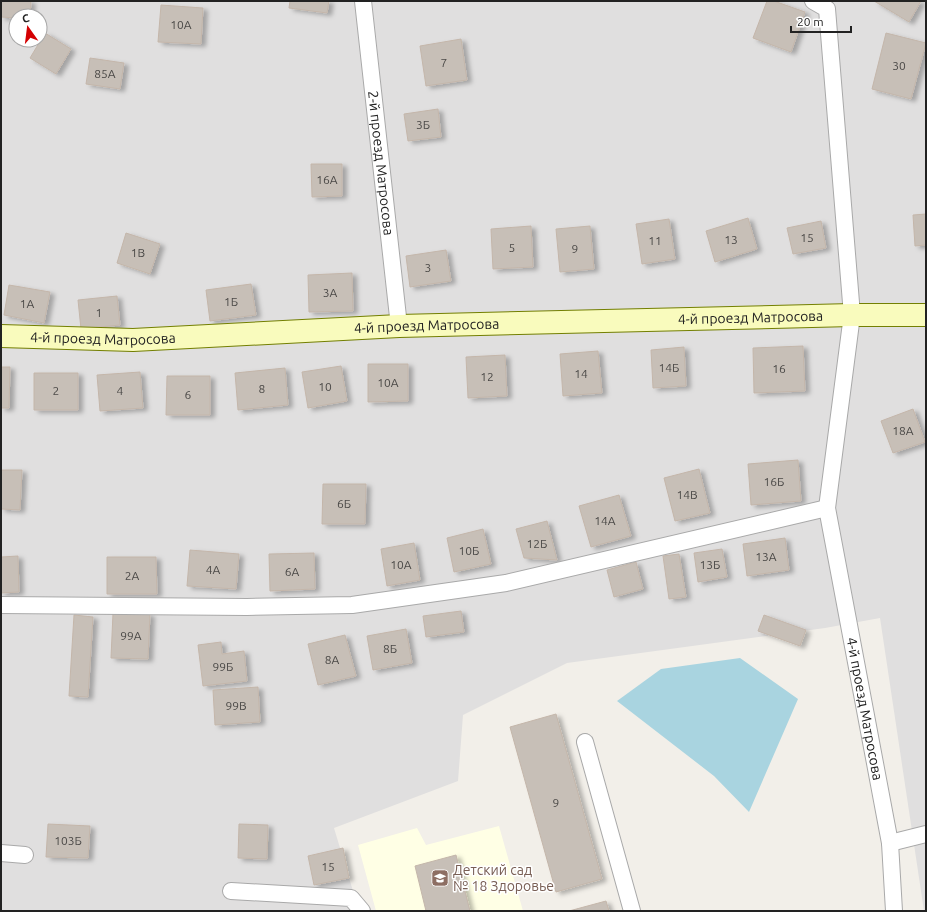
<svg xmlns="http://www.w3.org/2000/svg" width="927" height="912" viewBox="0 0 927 912" font-family="Ubuntu,sans-serif">
	<style>
		.residential { fill: #e0dfdf; fill-rule: evenodd }
		.education { fill: #ffffe5 }
		.water { fill: #a9d4e0 }
		.building { fill: #c7bfb7; stroke: #c4b6aa; filter: url(#shadow) }
		.lines { fill: none; stroke-linecap: round; stroke-linejoin: round }
		.street-casing { stroke: #a9a9a9; stroke-width: 18 }
		.secondary-casing { stroke: #737f02; stroke-width: 24 }
		.street { stroke: #fff; stroke-width: 16 }
		.secondary { stroke: #f9fbbd; stroke-width: 22 }
		.labels { text-anchor: middle; stroke-width: 3; stroke-linejoin: round; paint-order: stroke }
		.number-label { font-size: 12px; fill: #4b4947 }
		.street-label { font-size: 14px; fill: #222; stroke: #fff }
		.education-label { font-size: 14px; fill: #785e54; stroke: #fff; text-anchor: start }
	</style>
	<defs>
		<filter id="shadow"><feDropShadow dx="4.5" dy="2.5" stdDeviation="2" flood-color="#0004"/></filter>
	</defs>
	<rect width="100%" height="100%" fill="#f2efe9"/>
	<path class="residential" d="M1 1H926V911H924L880 618 825 628 567 663 463 715 458 781 334 828 359 911H1ZM16 16H40V40H16Z"/>
	<path class="education" d="M499 826 523 911H376L358 845 417 828 426 845Z"/>
	<path class="water" d="M740 658 798 699 749 812 714 776 617 701 661 669Z"/>
	<path class="building" d="M1 1H31L30 16H16V18L1 17Z
		M290 1H329L327 13 289 8Z
		M767 1H774L805 12 791 52 753 38Z
		M874 1H921L909 22Z
		M161 5 203 8 201 44 158 42Z
		M45 33 71 49 56 74 30 58Z
		M886 33 926 43 911 99 872 89Z
		M461 39 467 80 426 86 420 46Z
		M90 58 124 63 120 89 86 84Z
		M438 109 441 137 408 141 404 114Z
		M311 164H342V196L312 197Z
		M926 214V245L915 246 913 215Z
		M748 218 757 249 715 262 706 231Z
		M669 219 675 259 642 264 636 224Z
		M821 221 826 248 793 254 787 228Z
		M531 226 533 267 493 269 491 229Z
		M590 226 594 269 560 272 556 229Z
		M126 233 160 244 150 274 117 263Z
		M446 250 451 281 410 287 406 256Z
		M352 273 353 311 309 312 308 275Z
		M251 284 256 315 210 321 206 290Z
		M9 285 50 292 44 323 4 315Z
		M117 296 120 325 81 329 78 300Z
		M803 346 805 391 754 393 753 348Z
		M684 347 686 386 653 388 651 350Z
		M598 351 602 393 563 396 560 354Z
		M505 355 507 396 468 398 466 357Z
		M368 364H408V401L368 402Z
		M341 366 347 401 308 408 302 372Z
		M1 367H10L9 408H1Z
		M285 368 288 405 238 410 235 373Z
		M140 372 143 408 100 411 97 375Z
		M34 373H78V410H34Z
		M167 376H210V415H166Z
		M913 409 925 442 893 453 881 421Z
		M798 460 801 501 751 505 748 464Z
		M699 469 710 513 675 521 664 478Z
		M1 470H22L20 510 1 509Z
		M323 484H366L365 524H322Z
		M619 495 631 536 591 547 579 506Z
		M547 521 557 560 524 558 516 529Z
		M483 529 491 564 454 572 447 538Z
		M785 538 789 570 747 576 743 544Z
		M414 543 420 580 387 586 381 549Z
		M722 549 727 577 698 582 694 553Z
		M190 550 239 554 236 589 187 586Z
		M314 553 315 589 270 591 269 554Z
		M679 554 686 597 669 599 663 556Z
		M18 556 19 592 1 593V557Z
		M107 557H156L157 594H107Z
		M636 562 643 589 614 597 607 570Z
		M461 611 464 632 426 637 423 616Z
		M113 613 150 614 148 659 111 658Z
		M74 615 93 617 88 697 69 696Z
		M764 615 806 630 800 646 758 631Z
		M406 629 412 663 373 670 367 636Z
		M345 635 356 676 318 685 308 644Z
		M221 642 222 654 244 651 247 681 203 686 198 645Z
		M258 687 260 722 215 725 213 690Z
		M556 714 602 879 556 892 510 727Z
		M48 824 90 826 88 858 46 857Z
		M239 824 268 825 267 859 238 858Z
		M343 848 349 878 314 885 308 856Z
		M456 855 470 911H426L415 866Z
		M606 901 609 911H569Z"/>
	<g class="lines">
		<defs>
			<g id="street">
				<path id="s1" d="M363 1 399 326"/>
				<path id="s2" d="M813 1 827 9 852 315 827 508 890 843 894 911"/>
				<path d="M1 605 247 607 352 605 506 583 827 508"/>
				<path d="M585 742 632 911"/>
				<path d="M890 843 926 834"/>
				<path d="M1 853 25 855"/>
				<path d="M231 891 351 898 362 911"/>
			</g>
			<g id="secondary">
				<path id="s3" d="M1 336 133 340 399 326 852 315H926"/>
			</g>
		</defs>
		<use href="#street" class="street-casing"/>
		<use href="#secondary" class="secondary-casing"/>
		<use href="#street" class="street"/>
		<use href="#secondary" class="secondary"/>
	</g>
	<defs>
		<symbol id="school-square" viewBox="-11 -11 22 22"><rect x="-9" y="-9" width="18" height="18" rx="4" fill="#8d6e63" stroke="#fff"/><path d="M0-5L7-2L0 1L-7-2ZM-4 1L0 2.5L4 1V4Q0 6-4 4Z" fill="#fff"/></symbol>
	</defs>
	<g fill-rule="evenodd">
		<use href="#school-square" x="430" y="868" width="20" height="20"/>
	</g>
	<g class="labels">
		<g class="number-label">
			<text x="181" y="29">10А</text>
			<text x="444" y="67">7</text>
			<text x="899" y="70">30</text>
			<text x="105" y="78">85А</text>
			<text x="423" y="129">3Б</text>
			<text x="327" y="184">16А</text>
			<text x="807" y="242">15</text>
			<text x="731" y="244">13</text>
			<text x="655" y="245">11</text>
			<text x="512" y="252">5</text>
			<text x="575" y="253">9</text>
			<text x="138" y="257">1В</text>
			<text x="428" y="272">3</text>
			<text x="330" y="297">3А</text>
			<text x="231" y="306">1Б</text>
			<text x="27" y="308">1А</text>
			<text x="99" y="317">1</text>
			<text x="669" y="372">14Б</text>
			<text x="779" y="373">16</text>
			<text x="581" y="378">14</text>
			<text x="487" y="381">12</text>
			<text x="388" y="387">10А</text>
			<text x="325" y="391">10</text>
			<text x="262" y="393">8</text>
			<text x="56" y="395">2</text>
			<text x="120" y="395">4</text>
			<text x="188" y="399">6</text>
			<text x="903" y="435">18А</text>
			<text x="774" y="486">16Б</text>
			<text x="687" y="499">14В</text>
			<text x="344" y="508">6Б</text>
			<text x="605" y="525">14А</text>
			<text x="537" y="548">12Б</text>
			<text x="469" y="555">10Б</text>
			<text x="766" y="561">13А</text>
			<text x="401" y="569">10А</text>
			<text x="710" y="569">13Б</text>
			<text x="213" y="574">4А</text>
			<text x="292" y="576">6А</text>
			<text x="132" y="580">2А</text>
			<text x="131" y="640">99А</text>
			<text x="390" y="653">8Б</text>
			<text x="332" y="664">8А</text>
			<text x="223" y="671">99Б</text>
			<text x="236" y="710">99В</text>
			<text x="556" y="807">9</text>
			<text x="68" y="845">103Б</text>
			<text x="328" y="871">15</text>
		</g>
		<g class="street-label">
			<text dy="5" stroke="none"><textPath href="#s1" startOffset="163">2-й проезд Матросова</textPath></text>
			<text dy="5" stroke="none"><textPath href="#s3" startOffset="750">4-й проезд Матросова</textPath></text>
			<text dy="5" stroke="none"><textPath href="#s3" startOffset="426">4-й проезд Матросова</textPath></text>
			<text dy="5" stroke="none"><textPath href="#s3" startOffset="102">4-й проезд Матросова</textPath></text>
			<text dy="5" stroke="none"><textPath href="#s2" startOffset="722">4-й проезд Матросова</textPath></text>
		</g>
		<g class="education-label">
			<text x="453" y="875">Детский сад<tspan x="453" dy="16">№ 18 Здоровье</tspan></text>
		</g>
	</g>
	<rect width="927" height="912" fill="none" stroke="#222222" stroke-width="4"/>
	<g transform="translate(28 28) rotate(346)"><circle r="19" fill="#ffffff" stroke="#a7a7a7"/>
	<path d="M0-3L7 15L0 10L-7 15Z" fill="#d40002"/>
	<text y="-6" font-size="11" font-weight="bold" text-anchor="middle" fill="#222222">С</text>
	</g>
	<path d="M791 26v6h60v-6" fill="none" stroke="#222222" stroke-width="2"/>
	<text x="797" y="26" font-size="12" fill="#222222" stroke="#ffffff" stroke-width="3" paint-order="stroke">20 m</text>
</svg>
